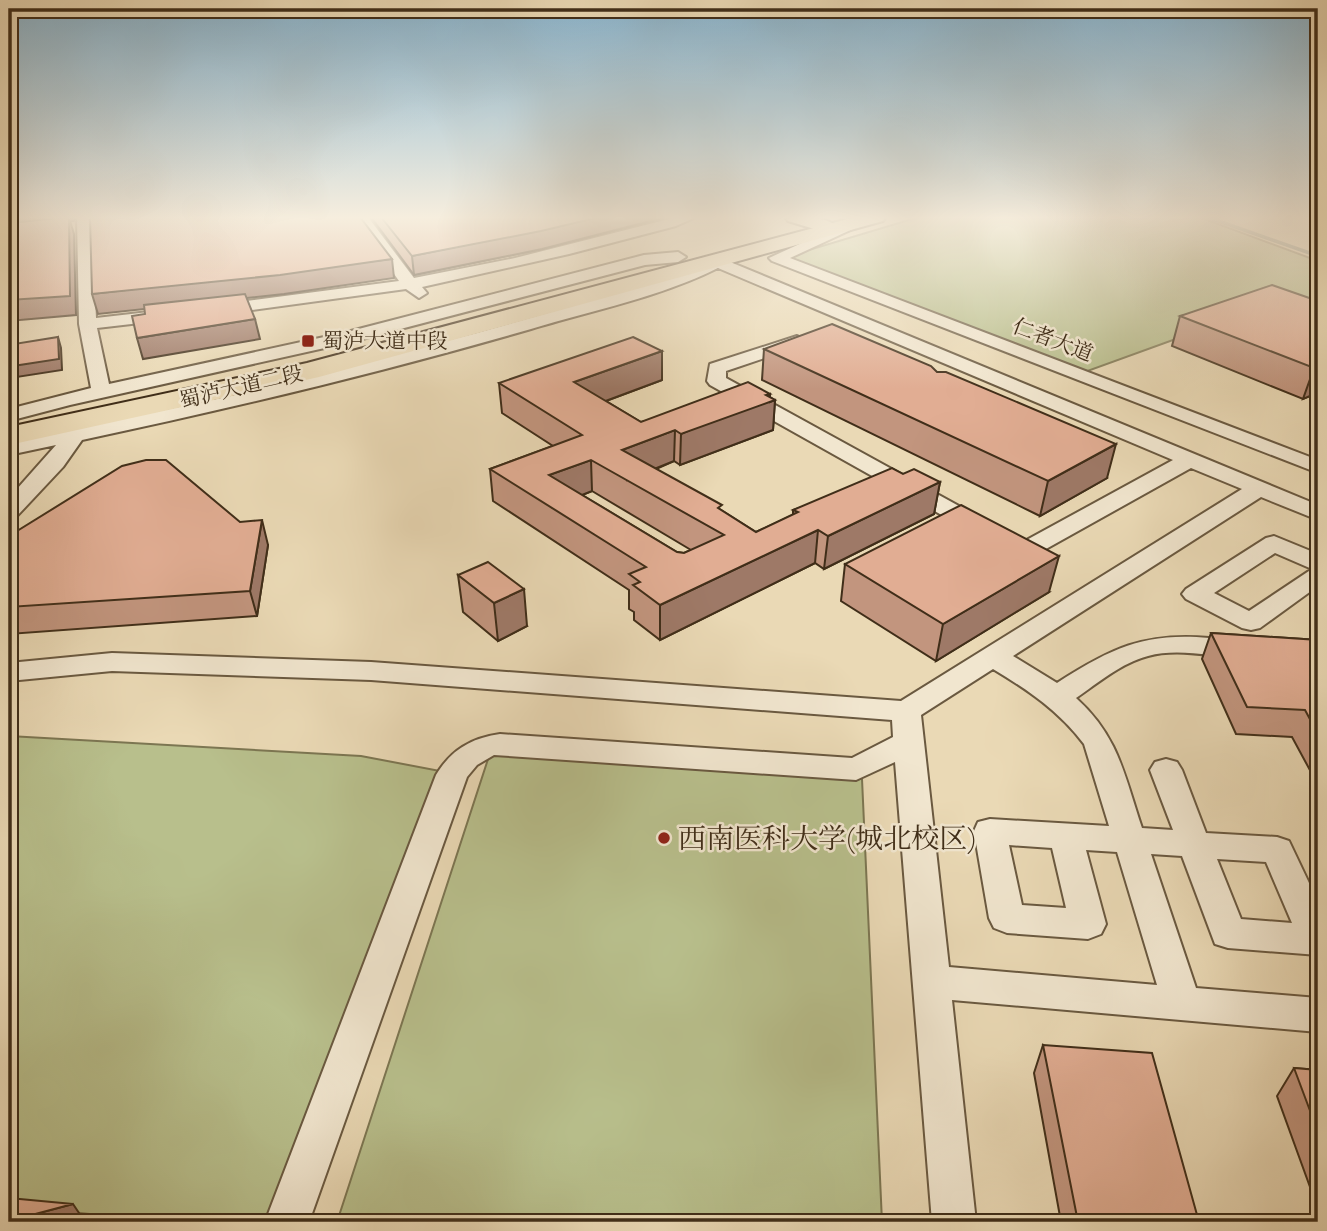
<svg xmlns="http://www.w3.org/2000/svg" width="1327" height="1231" viewBox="0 0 1327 1231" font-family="'Sorts Mill Goudy','Noto Serif SC',serif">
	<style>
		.green { fill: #b8bf8c; stroke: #7c7652; stroke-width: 2 }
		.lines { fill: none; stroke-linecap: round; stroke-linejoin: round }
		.stream { stroke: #758274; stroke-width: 3.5 }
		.minor-casing { stroke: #6a5940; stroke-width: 4 }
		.major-casing { stroke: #402e19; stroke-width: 4 }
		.highway-casing { stroke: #402e19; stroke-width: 4 }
		.minor { fill: #f1e6cf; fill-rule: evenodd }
		.major { fill: #ead9b5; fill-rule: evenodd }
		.highway { fill: #ead9b5; fill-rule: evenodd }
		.wall { fill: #c2957e; stroke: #402e19; stroke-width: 2; fill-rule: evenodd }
		.shaded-wall { fill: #9e7967; stroke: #402e19; stroke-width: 2 }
		.building { fill: #e1ad93; stroke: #402e19; stroke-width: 2; fill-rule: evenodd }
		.poi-dot { fill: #8f2418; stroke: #f1e6cf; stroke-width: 2.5 }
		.labels { text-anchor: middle; stroke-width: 5; stroke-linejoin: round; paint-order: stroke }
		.far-street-label { font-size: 21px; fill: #402e19; stroke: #f1e6cf }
		.far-poi-label { font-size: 21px; fill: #402e19; stroke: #f1e6cf; text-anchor: start }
		.near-poi-label { font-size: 28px; fill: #402e19; stroke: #f1e6cf; text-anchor: start }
	</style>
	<rect width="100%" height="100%" fill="#ead9b5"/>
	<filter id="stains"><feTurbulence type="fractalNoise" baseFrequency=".00286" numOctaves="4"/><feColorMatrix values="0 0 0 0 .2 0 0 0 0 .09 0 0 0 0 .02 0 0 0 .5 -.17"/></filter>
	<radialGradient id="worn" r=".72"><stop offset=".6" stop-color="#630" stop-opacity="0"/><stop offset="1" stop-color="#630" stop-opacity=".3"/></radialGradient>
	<path class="green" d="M919 217H1199L1318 261V318L1275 303 1071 377 789 264 792 255Z
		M9 736 361 756 440 771 277 1222H161L9 1205Z
		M490 753 862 779 882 1222H337Z"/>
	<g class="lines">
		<path class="stream" d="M1207 217 1318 256"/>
		<defs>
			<path id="minor" d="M77 217H91L96 318 166 310 174 315 166 320 97 328 109 384 347 332 644 255 678 252 686 257 678 262 645 265 347 343 70 405 9 421V409L91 388 79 324Z
				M354 217H368L414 278 515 258 677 217H696L676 226 569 254 422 287 427 293 419 298 406 289 215 315 207 310 215 305 399 281Z
				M852 220 857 221V227L790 258 1318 460V473L772 261 769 258Z
				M718 257 1318 505V520L1261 497 1013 656 1057 683C1110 649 1144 632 1209 638 1223 640 1238 640 1252 644L1256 650 1252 656 1242 659C1212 656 1177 648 1148 656 1121 663 1098 683 1076 698 1119 737 1124 775 1142 828L1173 830 1150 770 1155 762 1166 759 1177 762 1182 770 1206 833 1277 837 1289 841 1318 902V955L1228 948 1215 944 1182 856 1151 854 1196 988 1318 998V1032L952 1000 976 1222H932L895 762 856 780 494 755 477 765 467 777 309 1222H265L436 775C451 750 471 738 500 734L852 758 893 737 892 720 371 680 112 671 9 681V663L112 653 371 662 901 701 1242 489 1191 468 1019 564 1010 566 1001 564 998 559 1001 554 1173 460 718 268C660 297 594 310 531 329 383 372 233 408 82 440L63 467 17 516 9 518V498L56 445 9 455V443L245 393 477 333 675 277ZM993 669C1028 690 1059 711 1084 744L1109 826 990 819 978 822 974 831 989 918 994 928 1007 933 1088 939 1101 934 1106 924 1086 850 1117 852 1157 985 949 967 921 715ZM1009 845 1052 848 1066 908 1022 905ZM1217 859 1266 862 1292 923 1241 919Z
				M797 336 806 341 803 345 726 371V378L988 522 992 527 988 532H972L710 385 707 381 710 364Z
				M1274 536 1318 554V586L1260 628 1251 630 1242 628 1186 599 1182 594 1186 589 1266 538ZM1275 553 1312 569 1249 611 1214 593Z"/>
			<path id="major" d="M785 217C802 216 828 216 840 229L831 234 788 221Z"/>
			<path id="highway" d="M855 217H886L883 221 319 377 9 445V427L307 363Z"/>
		</defs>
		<use href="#minor" class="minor-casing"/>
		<use href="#major" class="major-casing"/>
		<use href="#highway" class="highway-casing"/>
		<use href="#minor" class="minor"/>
		<use href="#major" class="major"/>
		<use href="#highway" class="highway"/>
	</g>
	<path class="wall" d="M371 217H666L542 249 414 275Z
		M1318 301V394L1317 393 1303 399 1172 346 1180 316Z
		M764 349 937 372 1107 478 1040 516 762 380Z
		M662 380 606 401 641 422 770 394V397L775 400 773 430 680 465 674 461 656 469 756 532 793 515V510L903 474 940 482 934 514 824 569 815 563 660 640 634 620V612L629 609V590L493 501 490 469 553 446 502 413 499 383ZM592 491 691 550 684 553 677 552 582 495Z
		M240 522 268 545 257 616 9 634V536Z
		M845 564 1049 592 936 661 841 601Z
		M458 575 527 626 498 641 463 612Z
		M1211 633 1318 640V785L1292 737 1236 734 1202 659Z
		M1043 1045 1199 1222H1061L1034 1073Z
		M1294 1068 1318 1070V1209L1277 1096Z"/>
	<path class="shaded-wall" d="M9 217H76L74 221H70L74 234 76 315 9 321Z
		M600 217H666L542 249 414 275 412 256Z
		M392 259 394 278 284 294 98 314 92 294Z
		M255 319 260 339 143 359 137 338Z
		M58 337 61 348 62 370 17 377 13 366Z
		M662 351V380L576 412 574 382Z
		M1318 366V389L1317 393 1303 399 1314 368Z
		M770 394V402L775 400 773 430 680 465 681 434Z
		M675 430 674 461 627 480 622 450Z
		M1116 444 1107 478 1040 516 1048 481Z
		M591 460 592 491 552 507 549 475Z
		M940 482 934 514 824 569 828 536Z
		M262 520 268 545 257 616 250 591Z
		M818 530 815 563 660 640V605Z
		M1059 556 1049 592 936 661 943 624Z
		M524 589 527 626 498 641 494 603Z
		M73 1204 85 1222H9V1221Z"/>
	<path class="building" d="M69 217 70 296 9 300V223Z
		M90 217H360L392 259 280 275 92 294Z
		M381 217H600L541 231 412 256Z
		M1272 285 1318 301V366L1314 368 1180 316Z
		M245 294 255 319 137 338 132 316 145 314 144 305Z
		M832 324 931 366 937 372H946L1116 444 1048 481 764 349Z
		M58 337 59 359 13 366 14 344Z
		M633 337 662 351 574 382 641 422 748 382 770 394 766 395 775 400 681 434 675 430 622 450 722 505 718 508 756 532 798 512 793 510 892 468 903 474 914 469 940 482 828 536 818 530 660 605 633 585 640 582 629 574 646 567 490 469 582 435 499 383ZM591 460 724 535 684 553 677 552 549 475Z
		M146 460H166L240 522 262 520 250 591 9 607V536L122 466Z
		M961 505 1059 556 943 624 845 564Z
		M488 562 524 589 494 603 458 575Z
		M1211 633 1318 640V734L1305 710 1247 707Z
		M1043 1045 1152 1053 1199 1222H1078Z
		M1294 1068 1318 1070V1132Z
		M9 1198 73 1204 9 1221Z"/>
	<linearGradient id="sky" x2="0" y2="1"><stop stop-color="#88b6d2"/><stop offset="0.56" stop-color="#f6eede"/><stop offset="1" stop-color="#f6eede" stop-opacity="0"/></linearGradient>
	<rect width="1327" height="389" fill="url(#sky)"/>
	<g class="poi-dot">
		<rect x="301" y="334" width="14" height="14" rx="3.5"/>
		<circle cx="664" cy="838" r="7"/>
	</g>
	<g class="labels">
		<g class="far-street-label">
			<text transform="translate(1053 340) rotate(21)" y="7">仁者大道</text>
			<text transform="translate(241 387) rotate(-13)" y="7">蜀泸大道二段</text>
		</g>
		<g class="far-poi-label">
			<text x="322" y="348">蜀泸大道中段</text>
		</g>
		<g class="near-poi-label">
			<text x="678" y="848">西南医科大学(城北校区)</text>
		</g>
	</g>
	<rect width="1327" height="1231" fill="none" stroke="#ead9b5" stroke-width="35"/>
	<rect x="10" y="10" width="1306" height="1210" fill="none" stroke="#402e19" stroke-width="3.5"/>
	<rect x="18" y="18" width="1292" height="1196" fill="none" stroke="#402e19" stroke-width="2"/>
	<rect width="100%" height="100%" filter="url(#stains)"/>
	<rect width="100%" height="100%" fill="url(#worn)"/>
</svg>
